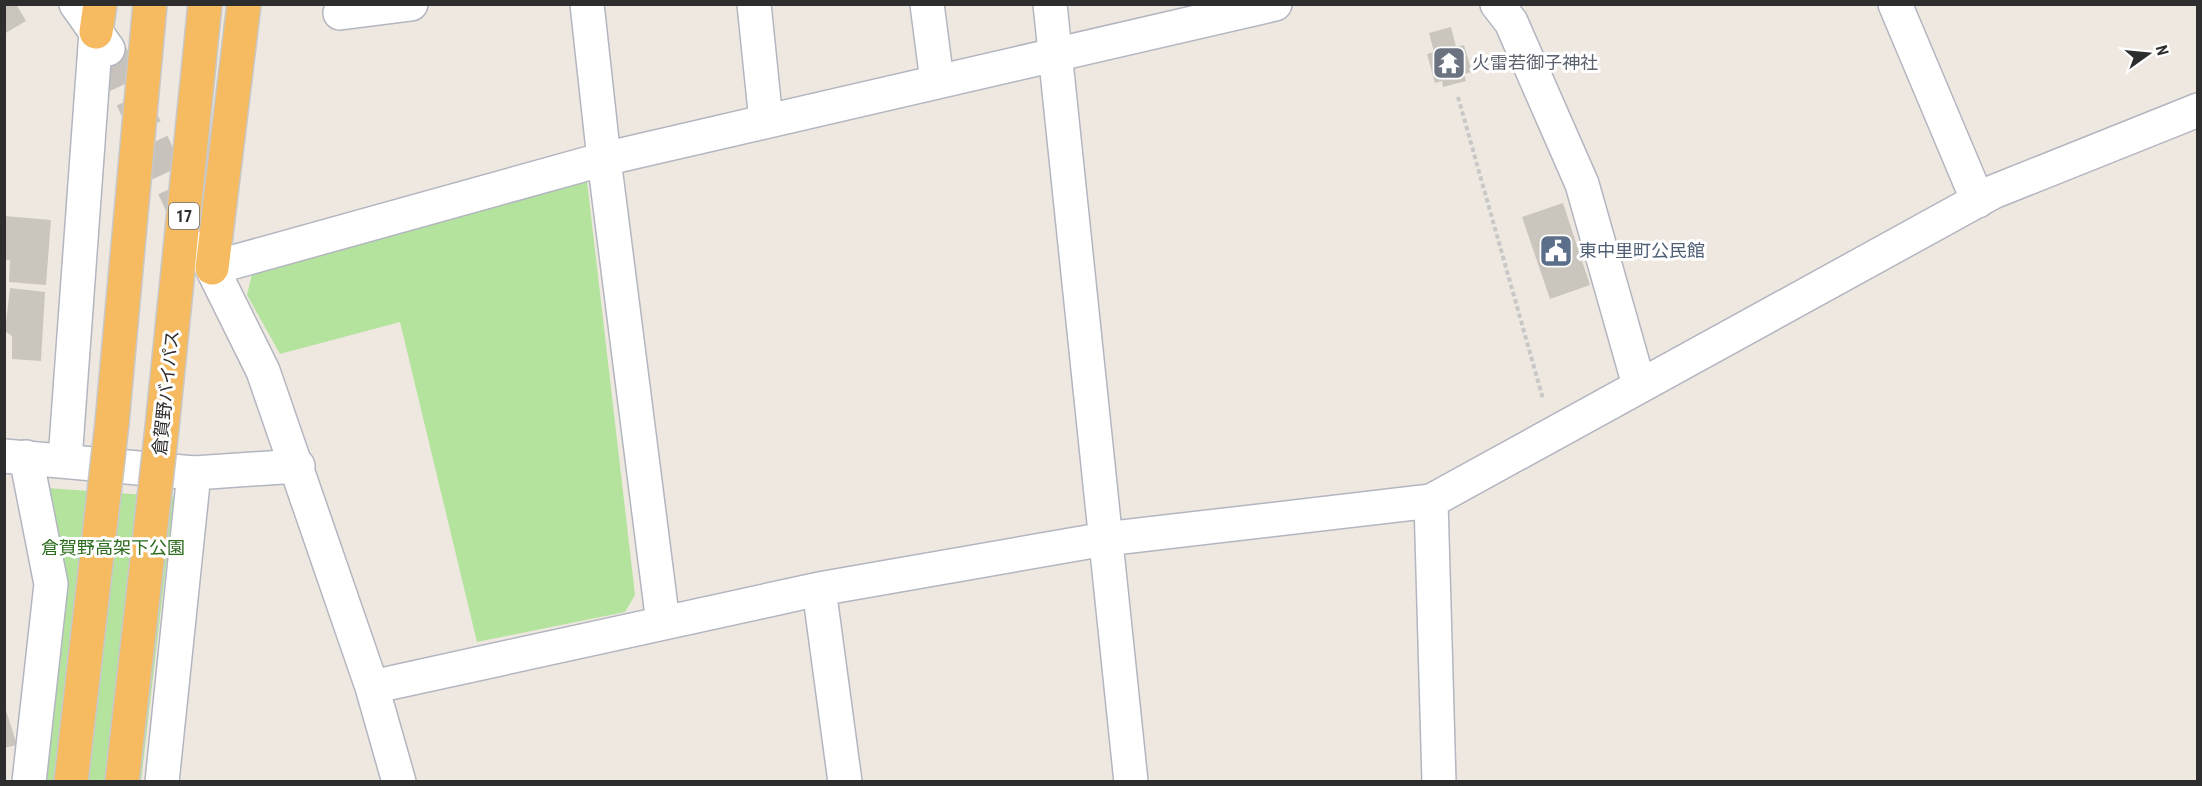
<svg xmlns="http://www.w3.org/2000/svg" width="2202" height="786" viewBox="0 0 2202 786" font-family="'Roboto Condensed','Noto Sans JP',sans-serif">
	<style>
		.green { fill: #b4e39e }
		.building { fill: #cac6be }
		.lines { fill: none; stroke-linecap: round; stroke-linejoin: round }
		.minor-tunnel { stroke: #c7c3bc; stroke-width: 33; stroke-dasharray: 33 16; stroke-linecap: butt }
		.minor-casing { stroke: #b3b6c0; stroke-width: 36 }
		.tertiary-casing { stroke: #b3b6c0; stroke-width: 36 }
		.trunk-casing { stroke: #c8c8c8; stroke-width: 36 }
		.path { stroke: #c8c8c8; stroke-width: 4; stroke-dasharray: 4.5 3; stroke-linecap: butt }
		.minor { stroke: #fff; stroke-width: 33 }
		.tertiary { stroke: #fff; stroke-width: 33 }
		.trunk { stroke: #f6bb60; stroke-width: 33 }
		.trunk-bridge-casing { stroke: #c8c8c8; stroke-width: 36; stroke-linecap: butt }
		.trunk-bridge { stroke: #f6bb60; stroke-width: 33 }
		.labels { text-anchor: middle; stroke-width: 6; stroke-linejoin: round; paint-order: stroke }
		.shield { fill: #fff; stroke: #6c6c6c; stroke-width: 1.5 }
		.shield-label { font-size: 16px; font-weight: bold; fill: #2d2d2d }
		.worship-label { font-size: 18px; fill: #5b616d; stroke: #fff; text-anchor: start }
		.service-label { font-size: 18px; fill: #4e5e75; stroke: #fff; text-anchor: start }
		.street-label { font-size: 18px; fill: #2d2d2d; stroke: #fff }
		.park-label { font-size: 18px; fill: #2b6b1c; stroke: #fff }
	</style>
	<rect width="100%" height="100%" fill="#eee8e0"/>
	<path class="green" d="M587 181 635 595 625 612 477 642 400 322 280 354 247 295 254 266Z
		M47 488 174 497 141 781 43 782Z"/>
	<path class="building" d="M4 4H16L26 21 4 34Z
		M1451 27 1456 47 1464 45 1472 72 1464 74 1466 81 1443 87 1442 81 1435 83 1427 54 1434 52 1429 33Z
		M1563 203 1590 285 1550 299 1522 217Z
		M4 216 51 220 46 285 9 282 10 260H4Z
		M10 288 45 292 41 361 12 359V336L5 331Z
		M4 704 17 745 4 748Z"/>
	<g class="lines">
		<path class="minor-tunnel" d="M111 54 189 221"/>
		<defs>
			<path id="minor" d="M76 4 108 49
				M587 4 604 159 663 623
				M754 4 766 121
				M927 4 937 81
				M1050 4 1131 782
				M1497 4 1511 22 1582 184 1639 385
				M1895 4 1978 201
				M340 13 411 4
				M202 248 263 371 372 687 399 782
				M212 268 604 159 1275 4
				M26 457 51 584 29 782
				M65 460 96 32
				M1431 501 1439 782
				M819 589 845 782
				M372 687 819 589 1105 539 1431 501 1993 192 2198 110
				M162 782 194 473"/>
			<path id="tertiary" d="M4 456 194 473 298 466"/>
			<path id="trunk" d="M96 32 100 4
				M212 268 244 4
				M112 423 150 4
				M162 428 205 4"/>
		</defs>
		<use href="#minor" class="minor-casing"/>
		<use href="#tertiary" class="tertiary-casing"/>
		<use href="#trunk" class="trunk-casing"/>
		<path class="path" d="M1458 97 1543 399"/>
		<use href="#minor" class="minor"/>
		<use href="#tertiary" class="tertiary"/>
		<use href="#trunk" class="trunk"/>
		<defs>
			<path id="trunk-bridge" d="M71 782 112 423
				M122 782 162 428"/>
		</defs>
		<use href="#trunk-bridge" class="trunk-bridge-casing"/>
		<use href="#trunk-bridge" class="trunk-bridge"/>
	</g>
	<defs>
		<symbol id="temple-square" viewBox="-11 -11 22 22"><rect x="-9" y="-9" width="18" height="18" rx="4" fill="#6b7280" stroke="#fff"/><path d="M0-6L5-2H3V0L6.5 2.5H4V6H1.5V3h-3V6H-4V2.5H-6.5L-3 0V-2H-5Z" fill="#fff"/></symbol>
		<symbol id="civic-square" viewBox="-11 -11 22 22"><rect x="-9" y="-9" width="18" height="18" rx="4" fill="#5c6f8a" stroke="#fff"/><path d="M-.6-6.5H3V-4.5H.6V-3L4-1V1h2V6H-6V1h2V-1L-.6-3ZM-1.2 2.5V6h2.4V2.5Z" fill="#fff"/></symbol>
	</defs>
	<g fill-rule="evenodd">
		<use href="#temple-square" x="1430" y="44" width="38" height="38"/>
		<use href="#civic-square" x="1537" y="232" width="38" height="38"/>
	</g>
	<g class="labels">
		<rect class="shield" x="169" y="203" width="30" height="26" rx="4.5"/>
		<g class="shield-label">
			<text x="184" y="222">17</text>
		</g>
		<g class="worship-label">
			<text x="1472" y="69">火雷若御子神社</text>
		</g>
		<g class="service-label">
			<text x="1579" y="257">東中里町公民館</text>
		</g>
		<g class="street-label">
			<text transform="translate(166 393) rotate(-84)" y="6">倉賀野バイパス</text>
		</g>
		<g class="park-label">
			<text x="113" y="554">倉賀野高架下公園</text>
		</g>
	</g>
	<rect width="2202" height="786" fill="none" stroke="#2d2d2d" stroke-width="12"/>
	<g transform="translate(2148 54) rotate(75)" stroke="#ffffff" stroke-width="4.5" paint-order="stroke">
	<path d="M0-4.5L10 22L0 15L-10 22Z" fill="#2d2d2d"/>
	<text y="-9" font-size="16" font-weight="bold" text-anchor="middle" fill="#2d2d2d">N</text>
	</g>
</svg>
